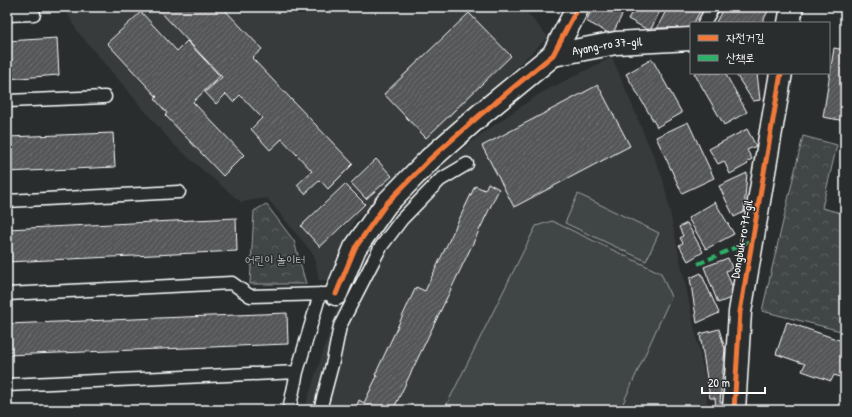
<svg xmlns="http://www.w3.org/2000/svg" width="852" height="417" viewBox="0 0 852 417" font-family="'Patrick Hand','Poor Story',sans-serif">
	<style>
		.built { fill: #373a3b }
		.forest { fill: url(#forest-crowns); stroke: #a0a2a2 }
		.pitch { fill: #414445; stroke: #a0a2a2 }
		.building { fill: url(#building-hatch); stroke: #fff }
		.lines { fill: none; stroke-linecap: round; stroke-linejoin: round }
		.service-casing { stroke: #fff; stroke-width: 15 }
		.minor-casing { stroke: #fff; stroke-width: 25 }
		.service { stroke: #2a2d2e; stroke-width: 12 }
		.minor { stroke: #2a2d2e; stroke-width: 22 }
		.quiet { stroke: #2db169; stroke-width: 4; stroke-dasharray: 8 4; stroke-linecap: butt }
		.cycleway-casing { stroke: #2a2d2e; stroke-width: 8 }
		.cycleway { stroke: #f17a3a; stroke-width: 5 }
		.labels { text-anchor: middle; stroke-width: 3; stroke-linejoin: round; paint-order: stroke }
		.street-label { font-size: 12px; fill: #fff; stroke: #2a2d2e }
		.park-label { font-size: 12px; fill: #b3b4b5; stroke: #2a2d2e }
	</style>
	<defs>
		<pattern id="forest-crowns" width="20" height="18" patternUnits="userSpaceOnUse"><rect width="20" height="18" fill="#414445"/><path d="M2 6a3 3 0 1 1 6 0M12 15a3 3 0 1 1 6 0" fill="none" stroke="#5e6061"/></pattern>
		<pattern id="building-hatch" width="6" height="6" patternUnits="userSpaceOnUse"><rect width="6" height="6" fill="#555758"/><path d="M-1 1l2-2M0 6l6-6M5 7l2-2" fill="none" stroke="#6e7071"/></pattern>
	</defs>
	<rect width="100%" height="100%" fill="#2a2d2e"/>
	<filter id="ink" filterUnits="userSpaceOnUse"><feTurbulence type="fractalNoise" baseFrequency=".025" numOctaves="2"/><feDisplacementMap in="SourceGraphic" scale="8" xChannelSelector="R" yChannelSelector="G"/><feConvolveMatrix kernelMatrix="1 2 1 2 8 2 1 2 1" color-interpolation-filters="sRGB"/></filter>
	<g filter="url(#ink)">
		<path class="built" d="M64 7H522L548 37 354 221 329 280H319L314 255 267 198 241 202 205 172 173 144 77 31Z
			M612 57 663 179 706 383 707 410H304L336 312 375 242 400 208 433 173 480 135 539 94Z"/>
		<path class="forest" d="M803 136 837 145 822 208 845 214V332L762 311Z
			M266 204 294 241 306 284H250L254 211Z"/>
		<path class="pitch" d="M578 194 659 233 646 261 565 223Z
			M552 221 661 273 671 297 620 410H454L446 406 536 226Z"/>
		<path class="building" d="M156 7H222L262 49 252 58 353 164 328 189 320 180 305 194 297 185 312 171 282 139 270 150 251 129 262 118 240 95 233 102 226 94 216 104 205 92 222 77Z
			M593 7H626L612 35 586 21Z
			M635 7H662L650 31 628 19Z
			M668 7H702L694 23H691V28H657Z
			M724 7H761L768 11 762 23H718L716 22Z
			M141 12 177 51 187 41 220 76 193 102 244 155 223 176 165 115 167 113 155 99 157 97 107 43Z
			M469 13 511 56 426 138 384 94Z
			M57 38 59 75 7 79V41Z
			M834 48 845 50V121L823 117Z
			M652 59 682 113 657 127 626 74Z
			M694 73H725L747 112 724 125Z
			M735 73H757L760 100 753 101Z
			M598 85 630 146 514 207 482 146Z
			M688 122 714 178 682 193 656 137Z
			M747 129 756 146 747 150 752 159 747 162 748 164 730 174 724 161 718 164 709 149Z
			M113 133 115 167 7 172V137Z
			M376 159 392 176 366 199 351 183Z
			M747 173 744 212 734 217 719 186Z
			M488 183 499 189 394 408 398 410H355L359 400 364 403 377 376 375 375 416 287 425 291 475 186 485 190Z
			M345 184 365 204 320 247 301 226Z
			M715 202 734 234 706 249 688 218Z
			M236 218 237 251 7 262V229Z
			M687 223 703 252 688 261 679 245 683 243 680 238 683 236 679 227Z
			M728 258 732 268 726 271 736 296 718 303 704 267Z
			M701 273 719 313 697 323 690 278Z
			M287 313 288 344 7 355V324Z
			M787 322 845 342V374L843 378 834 375 831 381 802 371 805 364 776 354Z
			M719 329 725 349 720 402 726 403V410H716L715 398H710L700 334Z
			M269 408V410H226Z"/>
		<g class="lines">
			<defs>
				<path id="service" d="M7 15 34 14
					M704 23 713 7
					M7 101 105 97
					M7 201 179 192
					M7 294 232 283 250 296 327 294
					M7 385 297 372 320 294
					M289 410 297 372
					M320 410 333 361 340 326 380 248 402 219 440 180 467 164"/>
				<g id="minor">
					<path d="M789 23 792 7"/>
					<path id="s1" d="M553 55 616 43 691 39"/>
					<path d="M336 294 355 248 386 204 430 159 480 115 553 55 578 7"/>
					<path d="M734 410 740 312 781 73"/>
				</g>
			</defs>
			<use href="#service" class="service-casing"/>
			<use href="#minor" class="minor-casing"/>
			<use href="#service" class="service"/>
			<use href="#minor" class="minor"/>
			<path class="quiet" d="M698 264 752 240"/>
			<defs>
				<path id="cycleway" d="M336 294 355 248 386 204 430 159 480 115 553 55 578 7
					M734 410 740 312 781 73"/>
			</defs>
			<use href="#cycleway" class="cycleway-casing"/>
			<use href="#cycleway" class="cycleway"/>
		</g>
	</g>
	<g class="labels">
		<g class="street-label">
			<text dy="4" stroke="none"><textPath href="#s1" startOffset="55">Ayang-ro 37-gil</textPath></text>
			<text transform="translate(742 239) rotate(-80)" y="4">Dongbuk-ro 71-gil</text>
		</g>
		<g class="park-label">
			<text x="275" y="264">어린이 놀이터</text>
		</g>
	</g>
	<rect width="852" height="417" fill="none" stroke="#2a2d2e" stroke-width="24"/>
	<rect x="12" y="12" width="828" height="393" fill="none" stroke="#fff" stroke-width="1.5" filter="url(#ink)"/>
	<rect x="690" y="22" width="140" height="52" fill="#2a2d2e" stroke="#7f8182"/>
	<rect x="698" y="35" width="20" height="6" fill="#f17a3a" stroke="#7f8182"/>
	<text x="726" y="42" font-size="12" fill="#ffffff">자전거길</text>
	<rect x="698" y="55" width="20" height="6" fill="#2db169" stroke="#7f8182"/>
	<text x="726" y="62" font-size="12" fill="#ffffff">산책로</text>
	<path d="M702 387v6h63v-6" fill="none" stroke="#ffffff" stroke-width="2"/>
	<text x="708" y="387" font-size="12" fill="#ffffff" stroke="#2a2d2e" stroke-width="3" paint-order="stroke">20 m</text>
</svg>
